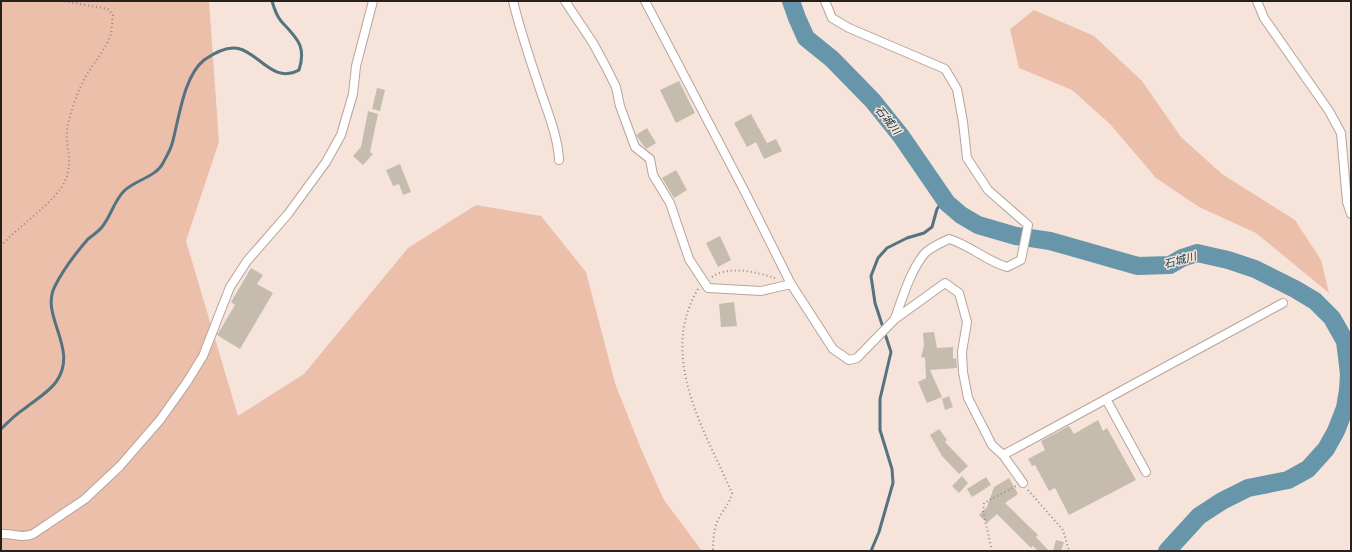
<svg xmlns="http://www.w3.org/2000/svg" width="1352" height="552" viewBox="0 0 1352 552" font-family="Commissioner,'Noto Sans JP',sans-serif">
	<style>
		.green { fill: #ecbfab }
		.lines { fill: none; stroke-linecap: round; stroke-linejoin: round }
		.stream { stroke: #54727f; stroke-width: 3 }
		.river { stroke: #6795a9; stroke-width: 18 }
		.building { fill: #c5bcad }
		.minor-casing { stroke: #b6a49d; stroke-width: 10 }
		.path { stroke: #958982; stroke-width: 2; stroke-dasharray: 1 3; stroke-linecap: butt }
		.minor { stroke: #fff; stroke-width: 8 }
		.labels { text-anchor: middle; stroke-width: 3; stroke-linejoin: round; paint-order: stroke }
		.water-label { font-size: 11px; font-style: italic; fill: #0c3746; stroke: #f6e4db }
	</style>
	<rect width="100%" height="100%" fill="#f6e4db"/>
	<path class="green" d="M1 1H209L219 142 186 241 238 416 304 374 408 248 476 205 541 216 586 272 615 383 641 449 664 500 702 551H1Z
		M1034 10 1094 36 1142 81 1181 137 1222 174 1295 220 1321 260 1329 293 1256 233 1199 207 1156 178 1110 124 1072 90 1019 68 1010 29Z"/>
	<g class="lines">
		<path class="stream" d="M1 429C8 422 16 414 24 409 35 400 48 393 56 382 80 349 39 316 55 286 64 268 75 254 88 239 93 235 98 232 102 227 111 216 114 201 124 191 135 180 156 177 163 163 166 157 170 151 172 144 179 120 183 77 204 60 214 53 228 45 240 49 259 54 274 84 299 70 307 45 296 38 281 21 276 15 274 8 272 1
			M871 551 879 532 893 483 892 469 880 430V399L891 352 875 303 871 276 878 258 887 248 907 238 924 233 932 227 937 209 944 199"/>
		<path class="river" d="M791 1 797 18 806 38 832 59 873 101 901 136 947 203 961 215 978 225 1016 236 1050 241 1138 266 1170 265 1182 258 1197 253 1228 260 1255 269 1295 289 1315 301 1332 318 1345 341 1349 374 1348 390 1345 408 1336 431 1326 449 1308 469 1288 480 1248 488 1222 501 1199 516 1167 551"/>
	</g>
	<path class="building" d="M679 81 695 113 676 123 660 90Z
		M377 88 385 90 380 111 372 109Z
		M368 111 378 114 370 152 373 154 363 165 353 156 361 147Z
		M751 114 767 143 776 139 782 151 764 159 756 142 747 147 734 123Z
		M647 128 656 143 646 149 636 135Z
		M400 164 411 192 403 195 399 184 393 186 386 170Z
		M676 170 687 190 674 198 662 178Z
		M720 236 731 260 718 267 706 243Z
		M251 268 263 275 257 284 273 293 240 349 217 335 235 305 231 302Z
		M734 302 737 326 721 327 719 304Z
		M934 332 937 348 953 347V359L956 358 957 368 930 370 942 397 927 403 918 382 926 378 925 358 921 357 924 346 923 333Z
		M949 396 953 407 945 410 942 399Z
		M1098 420 1103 431 1107 428 1136 480 1069 515 1055 488 1049 491 1035 465 1032 466 1028 459 1045 450 1041 441 1069 426 1074 434Z
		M939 429 947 440 945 442 968 466 959 474 942 456 930 435Z
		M962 476 968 483 959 493 952 486Z
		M986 477 991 485 972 497 967 489Z
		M1009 478 1018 494 1005 503 1038 535 1036 537 1049 551H1038L1033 546 1031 548 997 514 987 523 979 515 987 507 994 487Z
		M1056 540 1064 542 1061 551H1053Z"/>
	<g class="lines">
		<defs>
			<path id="minor" d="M513 1C521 34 532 66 543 98 550 118 558 139 559 160
				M565 1 593 43 606 67 616 87 620 106 635 147 650 159 653 175 670 203 689 259 708 288 761 291 791 284
				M645 1 746 194 791 284 833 349 849 360 857 358 895 319 945 283 959 293 967 322 962 352 963 372 968 398 992 445 1003 455 1023 483
				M825 1 832 18 849 28 945 69 957 89 963 122 967 158 988 190 1028 225 1021 260 1007 267C986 261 970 245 949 239 941 243 931 247 925 253 910 271 903 297 895 318
				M1257 1 1264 18 1329 111 1341 133 1347 202 1351 214
				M1106 399 1146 472
				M1003 455 1283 303
				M1 534C14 533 20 539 33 534L85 499 120 466 160 420 187 382 203 356 230 287 247 261 288 214 326 162 341 135 353 94 356 66 373 1"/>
		</defs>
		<use href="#minor" class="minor-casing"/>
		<path class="path" d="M1 246C17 227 57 201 65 181 75 158 63 145 68 124 72 108 78 90 86 76 94 62 106 49 111 34 112 28 112 21 113 15L108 9 63 1
			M712 277C729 265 756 272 775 278
			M698 289C658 357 704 429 732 493 730 502 725 508 720 516 714 526 713 539 713 551
			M1028 490 1063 530 1069 551
			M992 551 983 511 984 503 1016 486"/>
		<use href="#minor" class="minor"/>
	</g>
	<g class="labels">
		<g class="water-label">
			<text transform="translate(888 120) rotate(51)" y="4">石城川</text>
			<text transform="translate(1180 260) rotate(-15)" y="4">石城川</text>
		</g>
	</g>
	<rect width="1352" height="552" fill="none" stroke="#27211e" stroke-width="4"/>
</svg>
